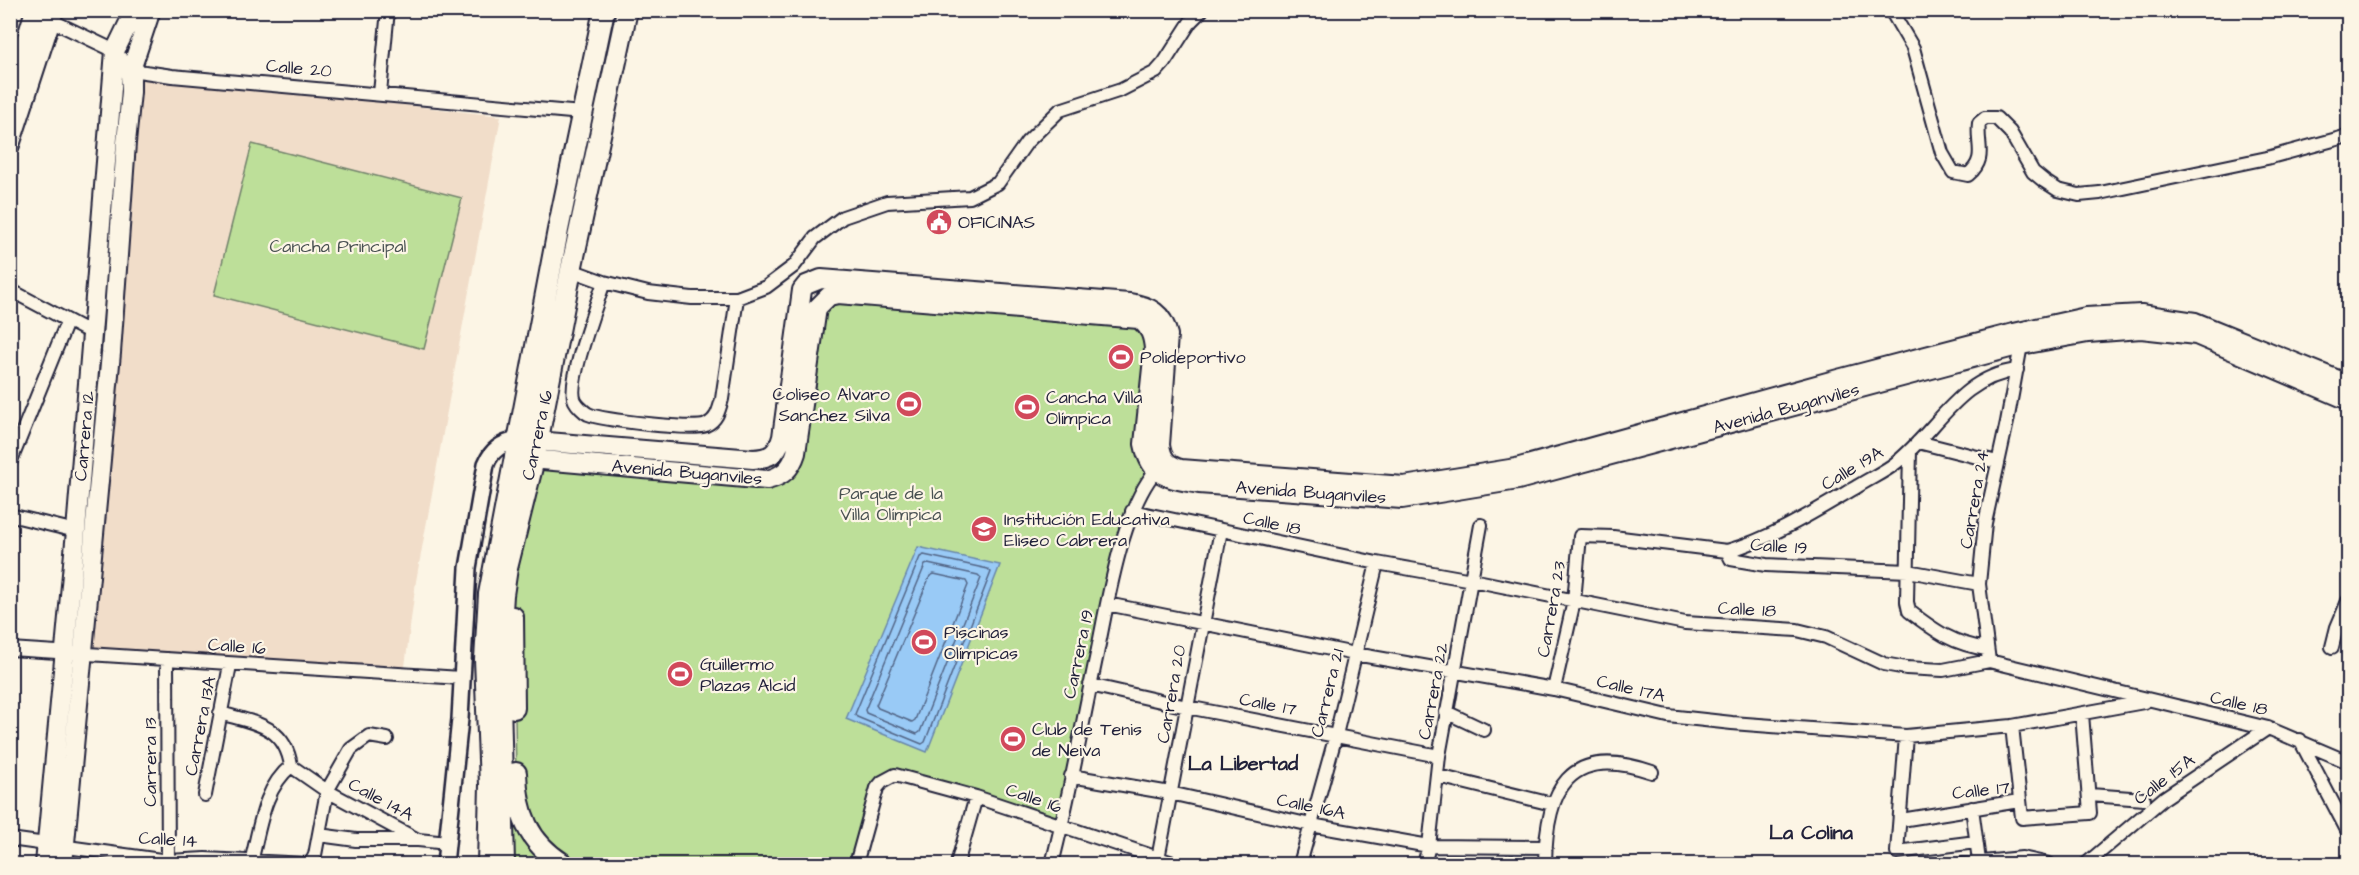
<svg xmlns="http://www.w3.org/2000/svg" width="2359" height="875" viewBox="0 0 2359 875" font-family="'Architects Daughter',sans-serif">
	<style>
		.built { fill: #f1ddc9 }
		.green { fill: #bddf99; stroke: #70806a; stroke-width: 1.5 }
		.water { fill: #99caf6; stroke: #6987ab; stroke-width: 1.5 }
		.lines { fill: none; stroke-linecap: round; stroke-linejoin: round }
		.shore { stroke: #526586; stroke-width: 1.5 }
		.minor-casing { stroke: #22223b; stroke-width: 16 }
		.tertiary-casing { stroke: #22223b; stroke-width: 20 }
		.secondary-casing { stroke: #22223b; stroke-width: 22 }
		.primary-casing { stroke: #22223b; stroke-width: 24 }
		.minor { stroke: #fcf5e5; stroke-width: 12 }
		.tertiary { stroke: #fcf5e5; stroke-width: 15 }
		.secondary { stroke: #fcf5e5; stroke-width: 18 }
		.primary { stroke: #fcf5e5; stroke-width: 20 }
		.labels { text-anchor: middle; stroke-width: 4.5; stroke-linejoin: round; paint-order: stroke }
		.street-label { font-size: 18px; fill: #22223b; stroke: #fcf5e5 }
		.poi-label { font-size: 18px; fill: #22223b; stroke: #fcf5e5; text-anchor: start }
		.park-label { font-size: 18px; fill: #495152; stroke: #fcf5e5 }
		.neighbourhood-label { font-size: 20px; font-weight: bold; fill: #22223b; stroke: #fcf5e5 }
	</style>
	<rect width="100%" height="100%" fill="#fcf5e5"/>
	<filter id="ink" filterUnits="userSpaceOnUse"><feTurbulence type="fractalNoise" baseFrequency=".0167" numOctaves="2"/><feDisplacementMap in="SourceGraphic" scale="12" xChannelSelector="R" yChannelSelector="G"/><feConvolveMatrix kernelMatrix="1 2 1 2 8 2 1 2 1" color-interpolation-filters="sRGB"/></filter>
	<g filter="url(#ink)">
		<path class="built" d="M139 75 501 116 416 581 404 674 83 655Z"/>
		<path class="green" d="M252 144 462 198 424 349 214 295Z
			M823 300 1146 325 1155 471 1132 511 1062 827 905 777 882 782 856 864H511L512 818H522L516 777 513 595 507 568 534 459 767 480 787 471Z"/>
		<path class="water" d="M918 547 1000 565 927 752 846 719Z"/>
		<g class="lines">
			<path class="shore" d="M924 555 988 569 991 572 925 742 922 744 857 717 855 714 920 557Z
				M928 564 978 575 981 578 920 732 917 734 866 713 865 710 925 565Z
				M934 574 966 581 968 585 915 720 912 722 878 708 876 705 930 576Z"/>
			<defs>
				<path id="minor" d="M1888 10 1893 14 1913 48 1942 153 1953 172 1968 175C1988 158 1976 145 1979 123L1985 118H1996L2010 132 2033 172 2044 181 2058 190 2079 195 2100 193 2267 158 2348 136
					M44 17 115 51 131 70 172 76 582 113
					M380 93 388 10
					M571 270 604 282 648 293 692 298H737L766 287 794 266 815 238 843 217 887 202 970 197 998 183 1027 142 1060 110 1121 90 1156 72 1164 63 1191 21 1202 10
					M604 282C597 304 566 383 575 401 577 405 584 412 588 414 602 420 694 431 706 425 717 420 719 410 722 399L737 298
					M10 290 93 334
					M1918 442 1997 462
					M1910 450 1907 602 1909 611C1935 631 1953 644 1987 649
					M10 463 67 322
					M1132 511 1377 563 1472 580 1685 623 1797 630 1826 637 1884 664 1906 668 1943 670 1989 661 2268 728 2348 762
					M10 515 76 531
					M1727 551C1773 538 1817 510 1858 486 1870 478 1885 472 1897 462 1938 429 1959 378 2017 370
					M1107 604 1355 654 1554 689 1668 716 1732 723 1906 736 2012 726 2144 702
					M2332 647 2337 627 2348 601
					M10 649 461 678
					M167 659 168 864
					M1989 661 1979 584 1985 523 2007 422 2021 345
					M1090 685 1187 707 1439 756
					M1554 689 1574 601 1580 536 1613 537 1727 551 1731 559 1766 565 1908 571 1979 584
					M1446 712 1484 730
					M220 713C254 723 285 725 291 766L327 791 418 840
					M2012 726 2022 818 2090 813 2082 714
					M1906 736 1897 852 1976 842
					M2300 740 2348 832
					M1071 776 1170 793 1311 825 1429 846 1546 847
					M1438 776 1552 804
					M205 795 230 665
					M2090 795 2144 799
					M1972 808 1979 861
					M1901 820 2019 801
					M319 835 356 840H418L448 843
					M10 839 168 861 205 859 307 864 312 861 315 855 327 791 351 749 369 736 387 739
					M2017 861 2022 858 2049 864
					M251 862C260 828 263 789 291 766
					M856 864 877 788 882 782 895 775 976 797 1176 864
					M957 864 976 797
					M1052 864C1070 795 1082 724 1097 654 1108 601 1122 505 1160 466
					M1157 864 1221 530
					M1300 864 1336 735 1377 563
					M1424 864 1429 846 1439 756 1481 525
					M1545 864C1546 790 1568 743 1652 772
					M1963 864 2022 858
					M2086 864 2164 798 2268 728"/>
				<path id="tertiary" d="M445 864 460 719 468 568 486 464C492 449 503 442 519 440"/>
				<path id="secondary" d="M10 93 35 10
					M10 145 54 10
					M524 440 753 459C769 458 777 455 782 437L802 290 806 285 821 279 1129 303C1150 306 1163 313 1168 335L1160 445C1162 460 1168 465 1181 469L1404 486 1516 468 1838 379 2014 333 2086 317 2141 314 2195 322 2348 384
					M520 458 767 480C783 476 791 469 796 453L817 308 829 296 838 294 1139 319C1150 327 1153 336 1154 349L1144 444C1151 478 1168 478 1199 484L1402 499 1518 480 2021 345 2088 333 2141 329 2196 335 2348 400
					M45 864 76 531 115 51 135 10
					M63 864 111 353 126 143 131 92V70L151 10"/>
				<path id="primary" d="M513 617 514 708
					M516 773C517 813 528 842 563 864
					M488 864 490 785 485 659 489 594 558 230 604 10
					M504 864 499 658 503 595 507 568 534 459 571 270 627 10"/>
			</defs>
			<use href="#minor" class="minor-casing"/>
			<use href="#tertiary" class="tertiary-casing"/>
			<use href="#secondary" class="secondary-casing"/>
			<use href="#primary" class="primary-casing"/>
			<use href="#minor" class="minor"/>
			<use href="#tertiary" class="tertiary"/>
			<use href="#secondary" class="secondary"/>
			<use href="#primary" class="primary"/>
		</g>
	</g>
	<defs>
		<symbol id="civic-disc" viewBox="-11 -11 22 22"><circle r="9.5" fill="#d1495b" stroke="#fcf5e5"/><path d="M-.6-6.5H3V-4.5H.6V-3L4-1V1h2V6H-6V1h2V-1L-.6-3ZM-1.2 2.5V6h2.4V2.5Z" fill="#fff"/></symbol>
		<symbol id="stadium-disc" viewBox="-11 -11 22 22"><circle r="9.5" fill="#d1495b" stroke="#fcf5e5"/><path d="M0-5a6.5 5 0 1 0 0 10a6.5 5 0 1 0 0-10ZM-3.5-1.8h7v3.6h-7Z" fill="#fff"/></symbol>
		<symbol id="school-disc" viewBox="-11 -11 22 22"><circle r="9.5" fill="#d1495b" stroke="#fcf5e5"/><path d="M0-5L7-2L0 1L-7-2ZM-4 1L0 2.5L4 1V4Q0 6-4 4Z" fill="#fff"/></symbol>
	</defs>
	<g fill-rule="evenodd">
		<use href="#civic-disc" x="924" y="207" width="30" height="30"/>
		<use href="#stadium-disc" x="1106" y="342" width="30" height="30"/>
		<use href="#stadium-disc" x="894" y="389" width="30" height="30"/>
		<use href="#stadium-disc" x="1012" y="392" width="30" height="30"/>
		<use href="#school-disc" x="969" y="514" width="30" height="30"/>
		<use href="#stadium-disc" x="909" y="627" width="30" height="30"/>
		<use href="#stadium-disc" x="665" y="659" width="30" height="30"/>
		<use href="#stadium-disc" x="998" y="724" width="30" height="30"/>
	</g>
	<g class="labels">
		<g class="street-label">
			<text transform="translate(299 68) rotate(5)" y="6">Calle 20</text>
			<text transform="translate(1786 408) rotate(-15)" y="6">Avenida Buganviles</text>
			<text transform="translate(537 435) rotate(-78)" y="6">Carrera 16</text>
			<text transform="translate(84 436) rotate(-85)" y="6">Carrera 12</text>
			<text transform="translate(1852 468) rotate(-31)" y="6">Calle 19A</text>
			<text transform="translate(687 472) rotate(5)" y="6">Avenida Buganviles</text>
			<text transform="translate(1311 492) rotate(4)" y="6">Avenida Buganviles</text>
			<text transform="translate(1974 499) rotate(-80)" y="6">Carrera 24</text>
			<text transform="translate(1272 523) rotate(12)" y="6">Calle 18</text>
			<text transform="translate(1779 546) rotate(4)" y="6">Calle 19</text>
			<text transform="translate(1551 609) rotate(-80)" y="6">Carrera 23</text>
			<text transform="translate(1747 609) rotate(3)" y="6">Calle 18</text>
			<text transform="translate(237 646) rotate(4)" y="6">Calle 16</text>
			<text transform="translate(1078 654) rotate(-78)" y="6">Carrera 19</text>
			<text transform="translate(1631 688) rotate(13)" y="6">Calle 17A</text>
			<text transform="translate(1433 691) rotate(-79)" y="6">Carrera 22</text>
			<text transform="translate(1327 693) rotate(-76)" y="6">Carrera 21</text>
			<text transform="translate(1171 694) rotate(-80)" y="6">Carrera 20</text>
			<text transform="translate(2239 703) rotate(13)" y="6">Calle 18</text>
			<text transform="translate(1268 704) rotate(11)" y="6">Calle 17</text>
			<text transform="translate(200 726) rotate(-79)" y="6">Carrera 13A</text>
			<text transform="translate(150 762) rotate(-90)" y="6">Carrera 13</text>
			<text transform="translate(2164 779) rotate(-37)" y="6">Calle 15A</text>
			<text transform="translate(1981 790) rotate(-6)" y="6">Calle 17</text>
			<text transform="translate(1034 798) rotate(19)" y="6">Calle 16</text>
			<text transform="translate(381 799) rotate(28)" y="6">Calle 14A</text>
			<text transform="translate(1311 806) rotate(12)" y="6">Calle 16A</text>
			<text transform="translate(168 839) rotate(3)" y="6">Calle 14</text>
		</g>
		<g class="poi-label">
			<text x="958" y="228">OFICINAS</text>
			<text x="1140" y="363">Polideportivo</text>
			<text x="890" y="400" text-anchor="end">Coliseo Alvaro<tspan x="890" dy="21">Sanchez Silva</tspan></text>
			<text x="1046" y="403">Cancha Villa<tspan x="1046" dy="21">Olímpica</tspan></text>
			<text x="1004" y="525">Institución Educativa<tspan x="1004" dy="21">Eliseo Cabrera</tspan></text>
			<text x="944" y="638">Piscinas<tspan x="944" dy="21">Olímpicas</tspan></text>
			<text x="700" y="670">Guillermo<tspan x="700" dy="21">Plazas Alcid</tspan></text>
			<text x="1032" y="735">Club de Tenis<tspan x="1032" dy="21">de Neiva</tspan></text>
		</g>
		<g class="park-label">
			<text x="338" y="252">Cancha Principal</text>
			<text x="891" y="499">Parque de la<tspan x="891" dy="21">Villa Olímpica</tspan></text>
		</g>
		<g class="neighbourhood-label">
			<text x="1243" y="770">La Libertad</text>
			<text x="1811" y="839">La Colina</text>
		</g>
	</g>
	<rect width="2359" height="875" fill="none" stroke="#fcf5e5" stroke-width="36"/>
	<rect x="18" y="18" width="2323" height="839" fill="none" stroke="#22223b" stroke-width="2" filter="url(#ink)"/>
</svg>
